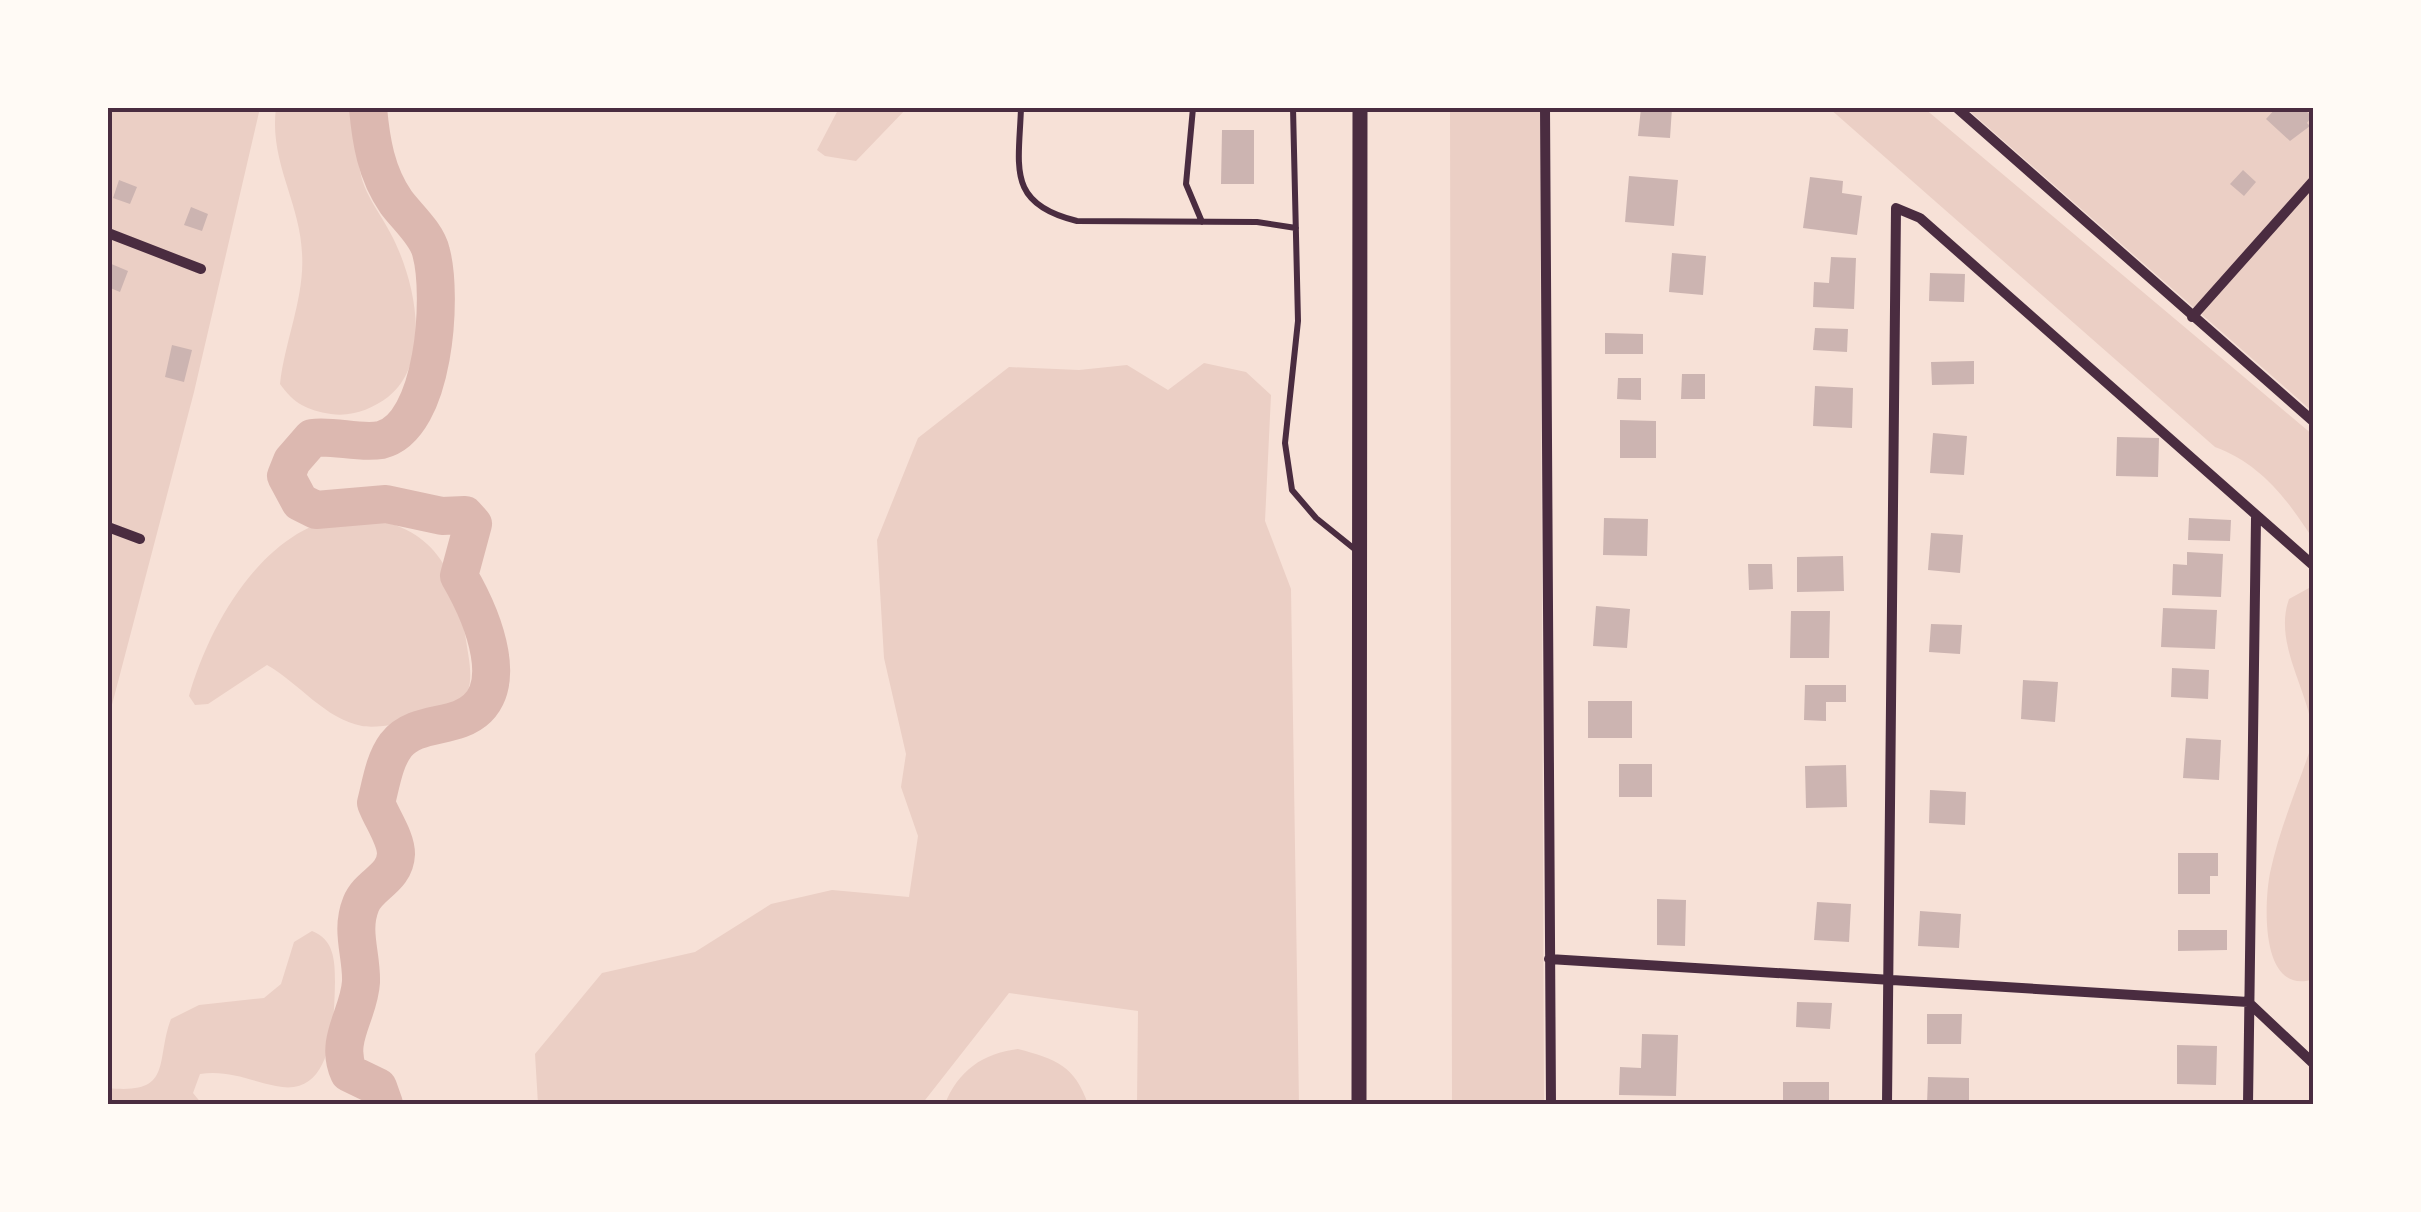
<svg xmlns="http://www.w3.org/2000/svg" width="2421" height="1212" viewBox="0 0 2421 1212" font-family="'Times New Roman',serif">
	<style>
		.green { fill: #ebcfc5 }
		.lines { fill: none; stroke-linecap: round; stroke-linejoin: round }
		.river { stroke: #dcb8b0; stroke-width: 38 }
		.building { fill: #ccb4b1 }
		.service { stroke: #4a2c40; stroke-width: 6 }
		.minor { stroke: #4a2c40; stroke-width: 10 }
		.secondary { stroke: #4a2c40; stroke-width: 15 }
		.neatline { fill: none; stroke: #4a2c40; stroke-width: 4 }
	</style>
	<rect width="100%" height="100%" fill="#f7e1d7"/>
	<path class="green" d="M108 108H260L194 392 108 720Z
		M276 108H388C375 122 359 141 359 161 360 191 380 211 393 238 415 282 433 361 388 397 372 409 352 417 331 414 307 410 294 404 280 384 285 340 305 297 302 253 300 202 269 161 276 108Z
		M839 108H907L856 161 825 156 817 150Z
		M1450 108H1540L1544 1104H1452Z
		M1829 108H1924L2313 435V539C2287 499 2261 464 2215 447Z
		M1966 108H2313V412Z
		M1204 363 1246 372 1271 395 1265 521 1291 589 1299 1104H1137L1138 1011 1009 993 922 1104H538L535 1054 602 973 695 952 771 904 832 890 909 897 918 836 901 787 906 754 884 658 877 540 918 438 1009 367 1079 370 1127 365 1168 390Z
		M350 516C432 523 455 563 466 640 468 655 474 678 467 693 457 715 385 730 362 726 325 719 299 683 267 665L208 704 195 705 189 696C210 622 266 524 350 516Z
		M2309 588H2314L2313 735C2309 690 2273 644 2289 599Z
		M2313 741 2314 979C2260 997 2264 904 2270 873 2279 829 2299 784 2313 741Z
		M312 931C334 939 335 961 335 982 334 1019 334 1099 276 1086 248 1080 228 1070 200 1074L193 1093 202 1104H108V1088C174 1095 155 1061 171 1019L199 1005 264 998 281 984 294 942Z
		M1018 1049C1056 1059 1075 1066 1088 1104H945C958 1071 983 1053 1018 1049Z"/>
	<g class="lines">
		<path class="river" d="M368 108C371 141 376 173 396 202 407 217 427 234 431 252 443 295 435 427 381 440 359 444 334 435 312 438L292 461 286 476 300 502 316 510 386 504 442 516 465 515 473 524 459 576C480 612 519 697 460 719 439 727 412 725 396 745 384 761 381 784 376 803 382 819 396 838 396 854 395 879 369 884 361 904 350 931 362 955 361 982 359 1015 334 1040 349 1073L378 1087 384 1104"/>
	</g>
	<path class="building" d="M1641 108H1672L1670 138 1638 136Z
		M2276 108H2302L2312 116 2307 123 2310 126 2290 141 2266 119Z
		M1222 130H1254V184H1221Z
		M2243 170 2256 182 2244 196 2230 184Z
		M1629 176 1678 180 1674 226 1625 222Z
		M1810 177 1843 181 1842 193 1862 196 1857 235 1803 228Z
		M119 180 137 187 130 204 113 198Z
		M191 207 208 214 202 231 184 225Z
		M108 253 112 255 109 263 128 271 120 292 108 287Z
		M1672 253 1706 256 1703 295 1669 292Z
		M1831 257 1856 258 1854 309 1813 307 1814 282 1829 283Z
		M1930 273 1965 274 1964 302 1929 301Z
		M1815 328 1848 329 1847 352 1813 350Z
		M1605 333 1643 334V354H1605Z
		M172 345 192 350 184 382 165 377Z
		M1974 361V384L1932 385 1931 362Z
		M1682 374H1705V399H1681Z
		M1618 378H1641V400L1617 399Z
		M1815 386 1853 388 1852 428 1813 426Z
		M1620 420 1656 421V458H1620Z
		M1933 433 1967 436 1964 475 1930 473Z
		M2117 437 2159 438 2158 477 2116 476Z
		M1604 518 1648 519 1647 556 1603 555Z
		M2189 518 2231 520 2230 541 2188 540Z
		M1931 533 1963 535 1960 573 1928 570Z
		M2187 552 2223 554 2221 597 2172 595 2173 564 2187 565Z
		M1843 556 1844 591 1797 592V557Z
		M1748 564H1772L1773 589 1749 590Z
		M1596 606 1630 609 1627 648 1593 646Z
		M2163 608 2217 610 2215 649 2161 647Z
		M1791 611H1830L1829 658H1790Z
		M1931 624 1962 625 1960 654 1929 652Z
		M2172 668 2209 670 2208 699 2171 697Z
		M2023 680 2058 682 2055 722 2021 719Z
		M1805 685H1846V702H1826V721L1804 720Z
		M1588 701H1632V738H1588Z
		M2186 738 2221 740 2219 780 2183 778Z
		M1619 764H1652V797H1619Z
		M1846 765 1847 807 1806 808 1805 766Z
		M1930 790 1966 792 1965 825 1929 823Z
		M2178 853H2218V876H2210V894H2178Z
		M1657 899 1686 900 1685 946 1657 945Z
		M1817 902 1851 904 1849 942 1814 940Z
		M1920 911 1961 914 1959 948 1918 946Z
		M2178 930H2227V950L2178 951Z
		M1797 1002 1832 1003 1830 1029 1796 1027Z
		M1927 1014H1962L1961 1044H1927Z
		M1642 1034 1678 1035 1676 1096 1619 1095 1620 1067 1641 1068Z
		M2177 1045 2217 1046 2216 1085 2177 1084Z
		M1928 1077 1969 1078V1104H1927Z
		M1783 1082H1829V1104H1783Z"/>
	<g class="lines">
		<path class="service" d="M1021 108C1019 167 1006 204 1077 221L1257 222 1296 228
			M1193 108 1186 184 1202 222
			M1293 108 1298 321 1285 443 1292 490 1316 518 1357 551"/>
		<path class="minor" d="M1545 108 1551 1104
			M1957 108 2314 422
			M108 233 201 269
			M2192 317 2314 180
			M108 527 140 539
			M1549 959 2248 1002 2314 1064
			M1887 1104 1896 208 1920 218 2314 566
			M2248 1104 2256 518"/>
		<path class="secondary" d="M1359 1104 1360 108"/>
	</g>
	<rect width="2421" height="1212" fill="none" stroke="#fffaf5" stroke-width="220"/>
	<rect x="110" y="110" width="2201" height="992" class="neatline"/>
</svg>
